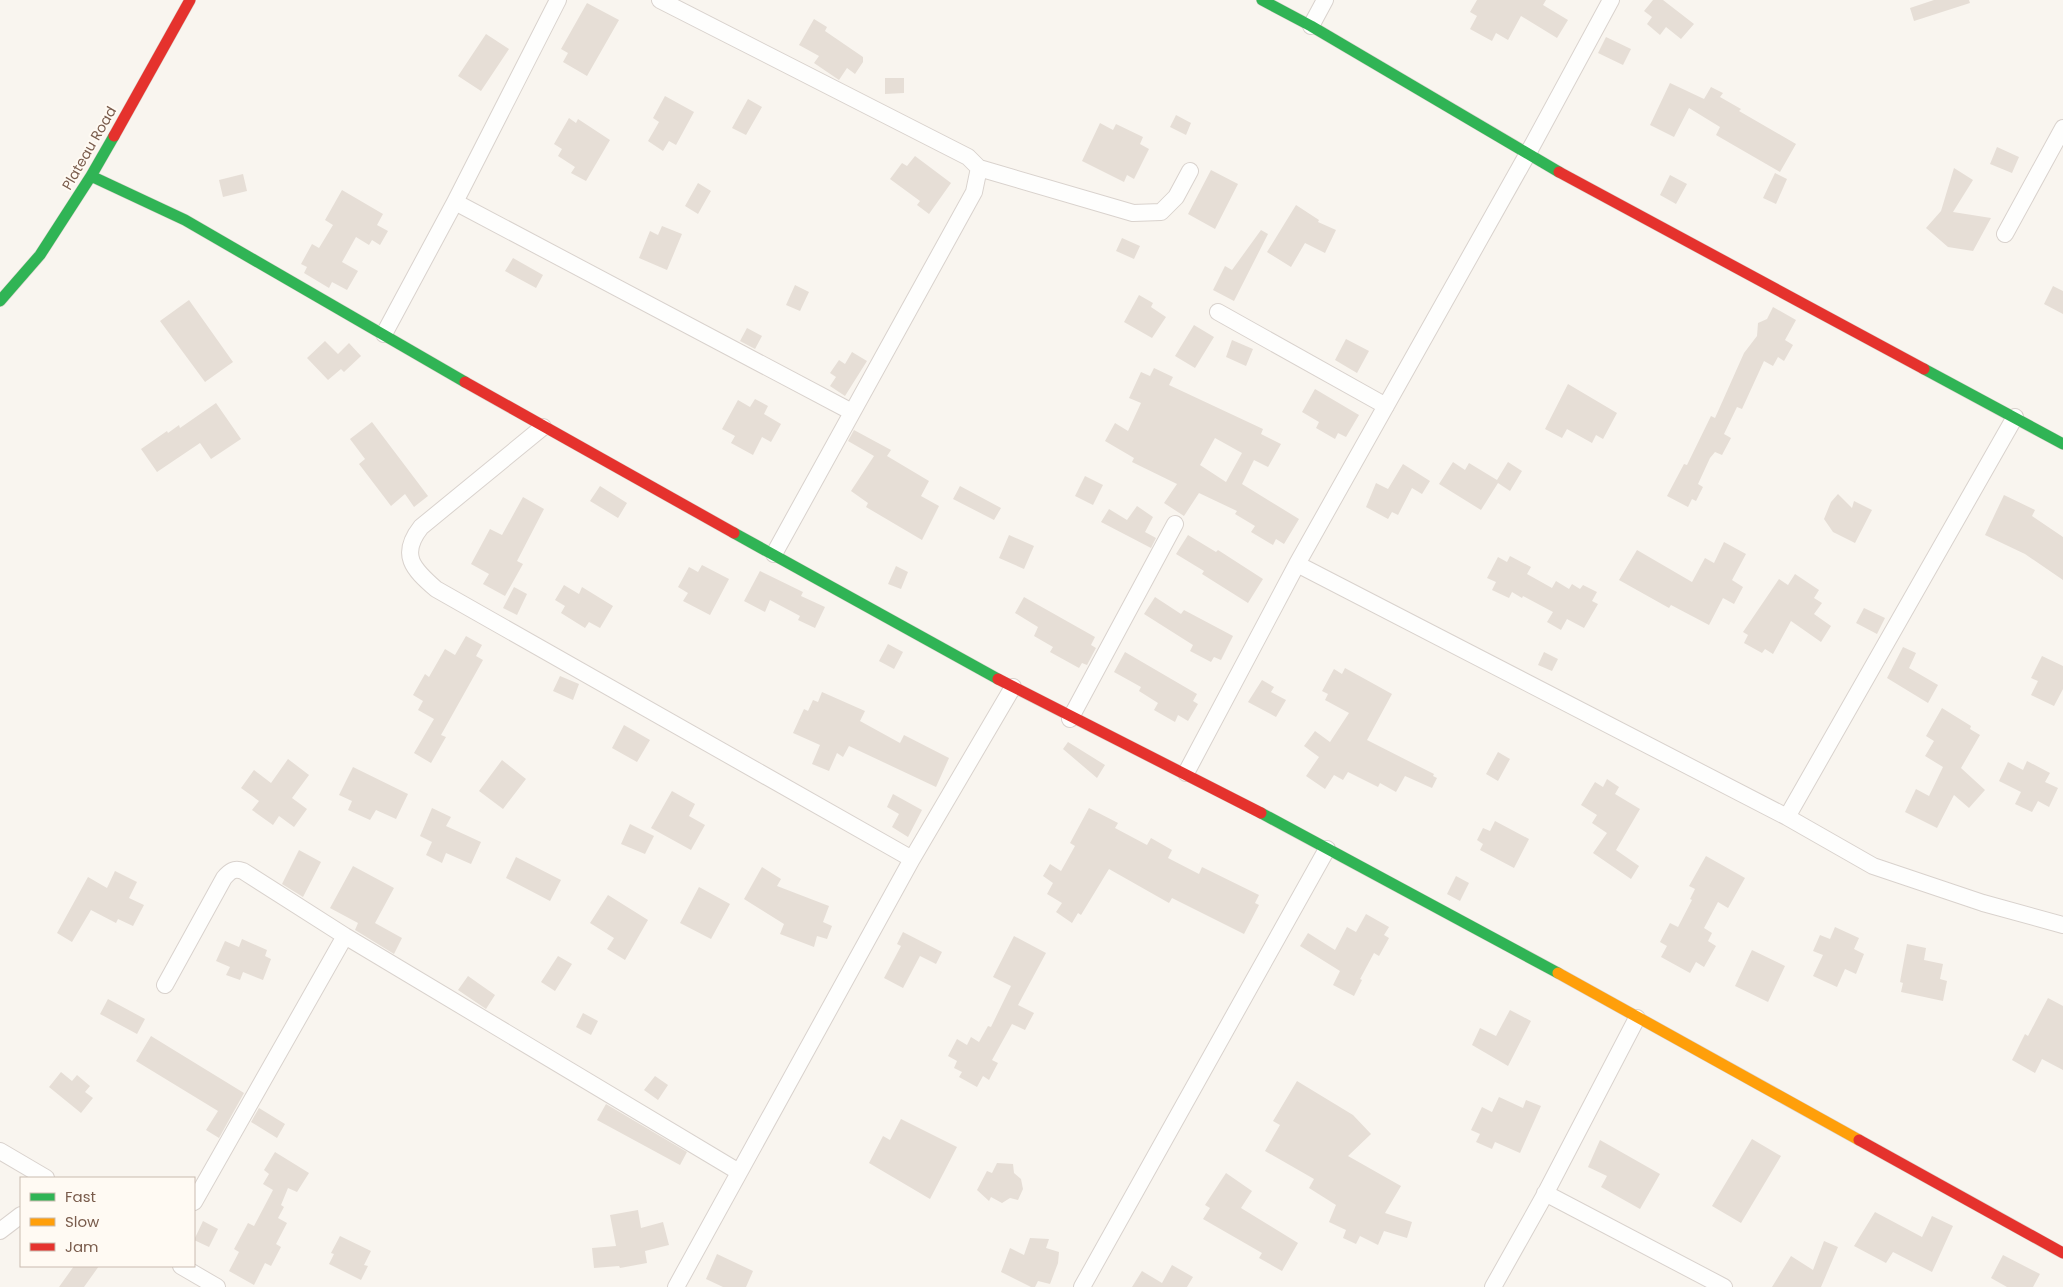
<svg xmlns="http://www.w3.org/2000/svg" width="2063" height="1287" viewBox="0 0 2063 1287" font-family="Poppins,sans-serif">
	<style>
		.building { fill: #e6ded6; fill-rule: evenodd }
		.lines { fill: none; stroke-linecap: round; stroke-linejoin: round }
		.street-casing { stroke: #d9d2cd; stroke-width: 18 }
		.fast-casing { stroke: #d9d2cb; stroke-width: 12 }
		.slow-casing { stroke: #d9d2cb; stroke-width: 12 }
		.jam-casing { stroke: #d9d2cb; stroke-width: 12 }
		.street { stroke: #fefefd; stroke-width: 16 }
		.fast { stroke: #30b455; stroke-width: 11 }
		.slow { stroke: #ff9f0a; stroke-width: 11 }
		.jam { stroke: #e5322d; stroke-width: 11 }
		.labels { text-anchor: middle; stroke-width: 4; stroke-linejoin: round; paint-order: stroke }
		.street-label { font-size: 14px; fill: #7a5c4c; stroke: #fffaf3 }
	</style>
	<rect width="100%" height="100%" fill="#f9f5ef"/>
	<path class="building" d="M1477 0H1546L1543 5 1568 20 1557 38 1521 16 1508 40 1496 33 1492 41 1470 29 1477 16 1470 12Z
		M1653 0H1663L1694 24 1681 39 1666 27 1660 35 1647 24 1652 17 1644 11Z
		M1934 0H1969L1970 3 1914 21 1910 8Z
		M587 3 619 20 587 76 563 62 568 53 561 49Z
		M814 19 827 27 825 31 863 57V62L855 74 847 68 839 80 814 63 819 56 799 45Z
		M486 34 509 49 481 91 458 76Z
		M1606 37 1631 49 1623 65 1598 53Z
		M885 78H904V93L885 94Z
		M1670 83 1704 99 1711 87 1723 93 1720 97 1741 109 1739 111 1796 144 1780 172 1716 135 1720 127 1689 108 1674 137 1650 125Z
		M665 96 694 112 676 145 669 141 663 151 648 141 659 122 653 118Z
		M748 99 762 107 746 135 732 128Z
		M1176 115 1191 123 1186 135 1170 127Z
		M569 118 576 123 578 119 610 140 586 181 571 173 575 167 558 156 562 149 554 144Z
		M1100 123 1113 130 1116 124 1143 137 1140 144 1149 149 1134 179 1127 175 1124 182 1082 161Z
		M1997 147 2019 157 2012 173 1990 164Z
		M915 156 951 183 929 214 917 205 920 201 890 179 902 163 907 166Z
		M1954 168 1973 180 1953 212 1991 218 1973 251 1948 247 1926 228 1941 211Z
		M1211 170 1238 184 1215 229 1188 214Z
		M1775 173 1787 179 1776 204 1763 198Z
		M243 174 247 191 223 197 219 180Z
		M1670 175 1687 184 1676 204 1660 195Z
		M698 183 711 191 698 214 685 206Z
		M342 190 383 214 377 225 388 231 380 245 372 240 369 245 356 237 342 262 358 271 347 290 332 282 329 288 304 273 307 267 301 264 312 244 319 248 333 225 325 220Z
		M1296 205 1319 220 1318 222 1336 230 1325 253 1305 243 1291 267 1267 252Z
		M662 226 682 234 667 270 639 258 650 231 658 235Z
		M1261 230 1268 234 1234 301 1213 290 1225 266 1232 270Z
		M1122 238 1140 246 1134 259 1116 251Z
		M513 258 543 275 536 288 505 271Z
		M795 285 809 292 800 311 786 305Z
		M2053 286 2063 291V314L2044 304Z
		M1139 295 1153 303 1151 307 1166 317 1152 338 1124 322Z
		M189 300 233 362 205 382 160 321Z
		M1773 307 1796 320 1785 340 1793 345 1784 361 1778 357 1773 366 1764 361 1742 409 1737 407 1724 434 1731 438 1722 455 1715 452 1710 458 1698 484 1703 487 1696 501 1692 499 1688 507 1667 496 1684 464 1687 465 1711 416 1715 418 1744 353 1757 336 1758 323 1767 319Z
		M1194 325 1214 337 1195 368 1175 356Z
		M747 328 762 336 755 349 740 341Z
		M1346 339 1369 351 1357 373 1335 360Z
		M1232 340 1253 349 1246 366 1226 357Z
		M325 341 338 354 349 343 361 356 344 372 341 369 328 380 307 358Z
		M852 352 867 361 845 396 830 386 836 377 830 373 839 360 845 364Z
		M1154 368 1173 377 1169 385 1263 429 1261 434 1281 444 1268 467 1254 460 1242 484 1299 519 1284 544 1276 539 1273 545 1251 532 1255 526 1235 514 1237 511 1199 493 1184 516 1164 503 1177 484 1132 462 1134 458 1105 441 1115 423 1128 431 1141 403 1129 398 1141 372 1150 376ZM1215 438 1242 453 1226 482 1200 465Z
		M1568 384 1617 413 1603 439 1596 435 1592 443 1567 429 1562 438 1545 429Z
		M1315 389 1359 415 1346 437 1338 433 1335 439 1316 428 1319 422 1302 412Z
		M755 399 768 406 764 414 781 424 771 442 762 437 753 455 731 443 735 436 722 429 738 400 750 407Z
		M216 403 241 439 211 459 200 443 157 472 141 449 167 431 168 433 179 425 180 428Z
		M372 422 428 496 414 507 405 494 391 506 359 464 365 459 350 439Z
		M854 430 891 450 887 456 929 481 921 496 939 506 922 540 866 507 868 503 851 491 874 456 848 441Z
		M1453 462 1465 470 1469 463 1497 480 1508 462 1522 471 1510 491 1498 483 1481 510 1439 484Z
		M1403 464 1430 481 1422 494 1412 488 1398 515 1392 512 1388 519 1366 507 1376 483 1388 489Z
		M1085 476 1103 485 1093 505 1075 496Z
		M600 486 627 503 618 518 590 501Z
		M960 486 1001 508 994 520 953 499Z
		M1838 494 1852 508 1854 501 1872 510 1855 543 1833 532 1824 519 1831 502Z
		M2004 495 2035 510 2032 516 2063 537V580L2025 554 1985 535Z
		M523 497 544 509 517 561 523 564 505 596 483 584 489 574 471 564 490 529 502 535Z
		M1137 506 1153 517 1145 532 1156 538 1151 548 1101 522 1109 509 1127 520Z
		M1009 535 1034 546 1024 569 999 558Z
		M1188 535 1216 552 1218 550 1263 579 1248 603 1202 574 1204 571 1176 554Z
		M1724 542 1746 554 1732 580 1743 587 1734 604 1723 598 1709 625 1671 605 1669 608 1619 580 1637 550 1692 582 1705 558 1714 563Z
		M1510 556 1531 567 1527 574 1552 588 1556 581 1569 589 1572 584 1580 589 1583 585 1597 592 1592 601 1598 604 1584 628 1567 619 1561 630 1547 622 1553 612 1523 596 1522 598 1512 592 1509 598 1492 590 1496 582 1487 578 1498 557 1507 562Z
		M702 565 729 579 710 615 683 601 688 593 678 587 689 567 698 572Z
		M896 566 908 572 901 589 888 584Z
		M760 571 803 592 801 596 825 607 815 628 798 620 800 616 770 600 765 612 744 601Z
		M1795 574 1819 590 1814 598 1822 603 1814 614 1831 626 1821 642 1791 621 1773 654 1765 649 1762 653 1744 643 1748 635 1743 632 1779 579 1788 585Z
		M564 585 579 594 582 587 613 606 600 628 589 622 585 628 561 613 565 606 555 600Z
		M514 587 527 594 517 615 503 608Z
		M1024 597 1095 637 1091 645 1096 648 1087 665 1082 663 1079 668 1050 652 1053 647 1034 636 1038 627 1015 613Z
		M1155 597 1181 614 1184 610 1233 636 1221 660 1214 657 1211 662 1190 651 1193 645 1144 614Z
		M1864 608 1885 618 1877 634 1856 623Z
		M466 636 482 645 476 656 483 660 441 735 446 737 431 763 414 753 434 719 418 710 423 701 413 695 425 674 429 677 445 649 455 655Z
		M888 644 903 652 894 669 879 661Z
		M1903 647 1916 653 1909 668 1938 685 1928 703 1887 678Z
		M1125 652 1197 694 1193 701 1198 704 1188 721 1178 715 1175 722 1154 710 1158 703 1139 691 1141 687 1114 672Z
		M1544 652 1558 659 1552 671 1538 665Z
		M2042 656 2063 666V689L2054 706 2031 695 2038 681 2031 678Z
		M1345 668 1392 694 1367 740 1434 774 1433 776 1437 778 1432 788 1405 776 1396 792 1380 783 1378 787 1348 772 1343 780 1334 775 1325 789 1306 776 1319 757 1304 746 1315 731 1330 742 1349 713 1325 700 1328 694 1322 691 1334 669 1342 674Z
		M560 676 579 684 573 700 553 691Z
		M1262 680 1274 687 1271 692 1286 700 1276 717 1248 702Z
		M822 692 865 711 860 721 900 743 904 735 949 758 936 787 849 746 843 757 837 753 829 771 812 764 820 745 793 733 804 709 808 711 813 700 818 702Z
		M1942 708 1971 726 1970 729 1980 735 1961 768 1985 790 1969 808 1954 795 1937 828 1905 812 1916 789 1929 796 1943 767 1925 756 1934 741 1926 736Z
		M624 725 650 740 637 762 612 748Z
		M1068 742 1105 765 1097 778 1063 749Z
		M1498 752 1510 759 1498 781 1486 774Z
		M288 759 309 775 292 798 307 809 294 827 279 816 273 825 252 810 259 801 241 788 254 770 271 783Z
		M502 760 526 779 503 809 479 791Z
		M2027 761 2050 773 2045 782 2058 788 2049 807 2038 801 2032 812 2015 804 2021 792 1999 781 2008 762 2023 770Z
		M353 767 408 794 396 819 376 810 370 820 348 810 352 801 339 795Z
		M1607 779 1619 787 1615 794 1640 809 1616 850 1639 866 1631 879 1593 853 1607 833 1592 823 1597 815 1581 805 1595 782 1603 787Z
		M672 791 695 804 689 816 705 825 691 850 651 828Z
		M893 794 922 810 908 837 892 827 899 814 887 807Z
		M432 808 451 817 446 826 481 842 471 864 446 853 442 863 426 855 432 842 420 836Z
		M1089 808 1118 823 1115 828 1147 845 1151 838 1172 850 1168 858 1199 874 1202 867 1259 895 1255 903 1259 905 1244 934 1172 898 1169 903 1109 869 1081 915 1078 913 1072 923 1056 912 1062 903 1047 894 1053 883 1043 876 1050 864 1061 871 1075 846 1070 843Z
		M1495 821 1529 839 1514 868 1480 850 1483 844 1477 840 1483 828 1490 831Z
		M630 824 654 836 645 854 621 844Z
		M299 850 321 862 303 897 282 884Z
		M1706 856 1745 878 1728 908 1718 902 1704 928 1712 933 1708 941 1716 946 1704 967 1696 962 1690 973 1661 957 1667 946 1660 942 1670 923 1678 927 1692 900 1690 899 1695 889 1689 886Z
		M516 857 561 880 550 901 506 878Z
		M353 866 394 888 375 923 402 938 394 954 355 930 358 923 330 908Z
		M762 867 781 879 777 886 829 906 823 922 832 926 827 939 817 936 814 947 780 934 784 924 744 899Z
		M115 871 137 882 129 898 144 905 133 926 118 919 116 923 91 910 72 942 57 933 88 877 107 888Z
		M1456 876 1469 883 1460 901 1447 894Z
		M699 887 730 904 711 939 680 923Z
		M608 895 648 920 625 960 607 949 614 938 590 923Z
		M1366 914 1389 927 1384 935 1389 938 1379 956 1374 953 1360 979 1362 980 1354 996 1333 985 1340 971 1300 946 1308 933 1335 950 1347 927 1356 932Z
		M1835 927 1859 938 1854 949 1864 954 1856 974 1845 969 1837 987 1813 976 1823 955 1813 951 1820 935 1830 939Z
		M903 932 942 952 936 964 920 956 903 988 884 978 901 946 897 944Z
		M1014 936 1046 953 1018 1005 1034 1013 1025 1030 1012 1024 992 1060 998 1063 989 1080 983 1076 977 1087 959 1077 962 1072 954 1068 957 1061 948 1056 957 1039 967 1045 971 1037 979 1042 988 1026 991 1027 1011 986 993 977Z
		M242 939 267 950 265 956 271 959 263 980 243 972 240 980 226 975 230 967 216 961 225 941 239 947Z
		M1907 944 1926 948 1924 960 1943 964 1940 979 1947 981 1943 1001 1901 992 1903 983 1900 982Z
		M1752 950 1785 966 1768 1002 1735 986Z
		M558 956 572 964 555 991 541 982Z
		M468 976 495 995 486 1009 458 990Z
		M2048 998 2063 1006V1070L2042 1059 2035 1073 2012 1060 2025 1034 2028 1036Z
		M108 999 145 1019 137 1034 100 1014Z
		M1510 1010 1531 1021 1508 1066 1472 1045 1480 1028 1496 1036Z
		M583 1013 598 1021 591 1035 576 1027Z
		M151 1036 244 1093 219 1138 206 1130 218 1111 136 1061Z
		M61 1072 72 1081 77 1075 90 1086 85 1092 93 1098 81 1113 49 1087Z
		M655 1076 668 1085 658 1100 644 1090Z
		M1297 1081 1353 1115 1371 1134 1348 1156 1401 1186 1385 1213 1412 1222 1407 1238 1384 1231 1378 1245 1360 1236 1356 1244 1343 1238 1346 1230 1329 1222 1336 1205 1309 1188 1314 1179 1265 1151 1280 1125 1273 1121Z
		M1499 1097 1523 1108 1526 1100 1541 1106 1520 1153 1495 1142 1492 1149 1476 1142 1480 1134 1471 1130 1482 1107 1492 1112Z
		M606 1104 687 1152 680 1165 597 1120Z
		M259 1108 285 1124 277 1138 251 1122Z
		M901 1119 957 1147 930 1199 869 1163 883 1136 890 1140Z
		M1752 1139 1781 1156 1741 1223 1712 1206Z
		M1600 1140 1660 1174 1640 1209 1601 1187 1607 1176 1588 1167Z
		M275 1152 309 1173 297 1192 288 1188 281 1205 284 1207 278 1218 287 1223 276 1244 281 1247 271 1266 265 1263 254 1285 229 1271 239 1252 234 1249 248 1223 254 1226 273 1190 263 1184 269 1174 264 1170Z
		M997 1163 1013 1164 1014 1173 1021 1179 1023 1189 1018 1200 1010 1198 1002 1203 991 1197 989 1201 977 1190 987 1171 992 1173Z
		M1226 1173 1252 1191 1241 1208 1298 1243 1282 1271 1259 1258 1262 1253 1203 1219 1210 1208 1205 1205Z
		M638 1210 641 1228 663 1222 669 1245 645 1251 647 1263 620 1268 619 1266 594 1268 592 1248 616 1246 610 1215Z
		M1875 1212 1922 1237 1932 1216 1953 1226 1932 1272 1893 1252 1886 1263 1854 1246Z
		M203 1221 218 1229 209 1247 194 1240Z
		M340 1236 371 1251 364 1265 368 1266 361 1280 329 1264 334 1254 331 1253Z
		M1030 1238 1049 1239 1046 1248 1059 1252 1058 1263 1050 1284 1038 1281 1035 1287H1031L1001 1272 1010 1248 1024 1255Z
		M1824 1241 1838 1247 1821 1287H1772L1791 1256 1813 1270Z
		M717 1254 753 1271 746 1287H723L706 1279Z
		M2003 1255 2040 1274 2033 1287H2007L1991 1278Z
		M1172 1265 1193 1277 1187 1287H1132L1142 1271 1162 1283Z
		M74 1266H99L84 1287H59Z"/>
	<g class="lines">
		<defs>
			<path id="street" d="M660 0 968 157 979 168 974 192 774 554
				M1311 26 1325 0
				M979 168 1133 213 1161 212 1176 197 1190 171
				M455 202 852 412
				M2005 234 2063 128
				M1218 312 1386 406
				M384 334 455 202 558 0
				M543 427 421 527C399 555 413 569 436 589L912 859
				M1297 564 1787 817 1873 866 1983 903 2063 925
				M1070 719 1175 524
				M1186 773 1297 564 1527 155 1611 0
				M1787 817 2015 417
				M165 985 224 878C230 871 234 868 243 871L345 936
				M0 1151 46 1178
				M1545 1193 1724 1287
				M194 1202 345 936 739 1172
				M0 1231 21 1215
				M181 1266 217 1287
				M676 1287 912 859 1013 687
				M1082 1287 1327 849
				M1493 1287 1543 1198 1637 1018"/>
			<path id="fast" d="M1262 0 1311 26 1559 172
				M91 176 185 220 465 382
				M0 301 40 255 91 176 114 136
				M1924 369 2063 444
				M734 533 998 679
				M1261 813 1558 973"/>
			<path id="slow" d="M1558 973 1859 1140"/>
			<path id="jam" d="M114 136 190 0
				M1559 172 1924 369
				M465 382 734 533
				M998 679 1261 813
				M1859 1140 2063 1253"/>
		</defs>
		<use href="#street" class="street-casing"/>
		<use href="#fast" class="fast-casing"/>
		<use href="#slow" class="slow-casing"/>
		<use href="#jam" class="jam-casing"/>
		<use href="#street" class="street"/>
		<use href="#fast" class="fast"/>
		<use href="#slow" class="slow"/>
		<use href="#jam" class="jam"/>
	</g>
	<g class="labels">
		<g class="street-label">
			<text transform="translate(89 148) rotate(-60)" y="5">Plateau Road</text>
		</g>
	</g>
	<rect x="20" y="1177" width="175" height="90" fill="#fffaf3" stroke="#cabbb0"/>
	<rect x="30" y="1193" width="25" height="8" fill="#30b455" stroke="#cabbb0"/>
	<text x="65" y="1202" font-size="15" fill="#7a5c4c">Fast</text>
	<rect x="30" y="1218" width="25" height="8" fill="#ff9f0a" stroke="#cabbb0"/>
	<text x="65" y="1227" font-size="15" fill="#7a5c4c">Slow</text>
	<rect x="30" y="1243" width="25" height="8" fill="#e5322d" stroke="#cabbb0"/>
	<text x="65" y="1252" font-size="15" fill="#7a5c4c">Jam</text>
</svg>
